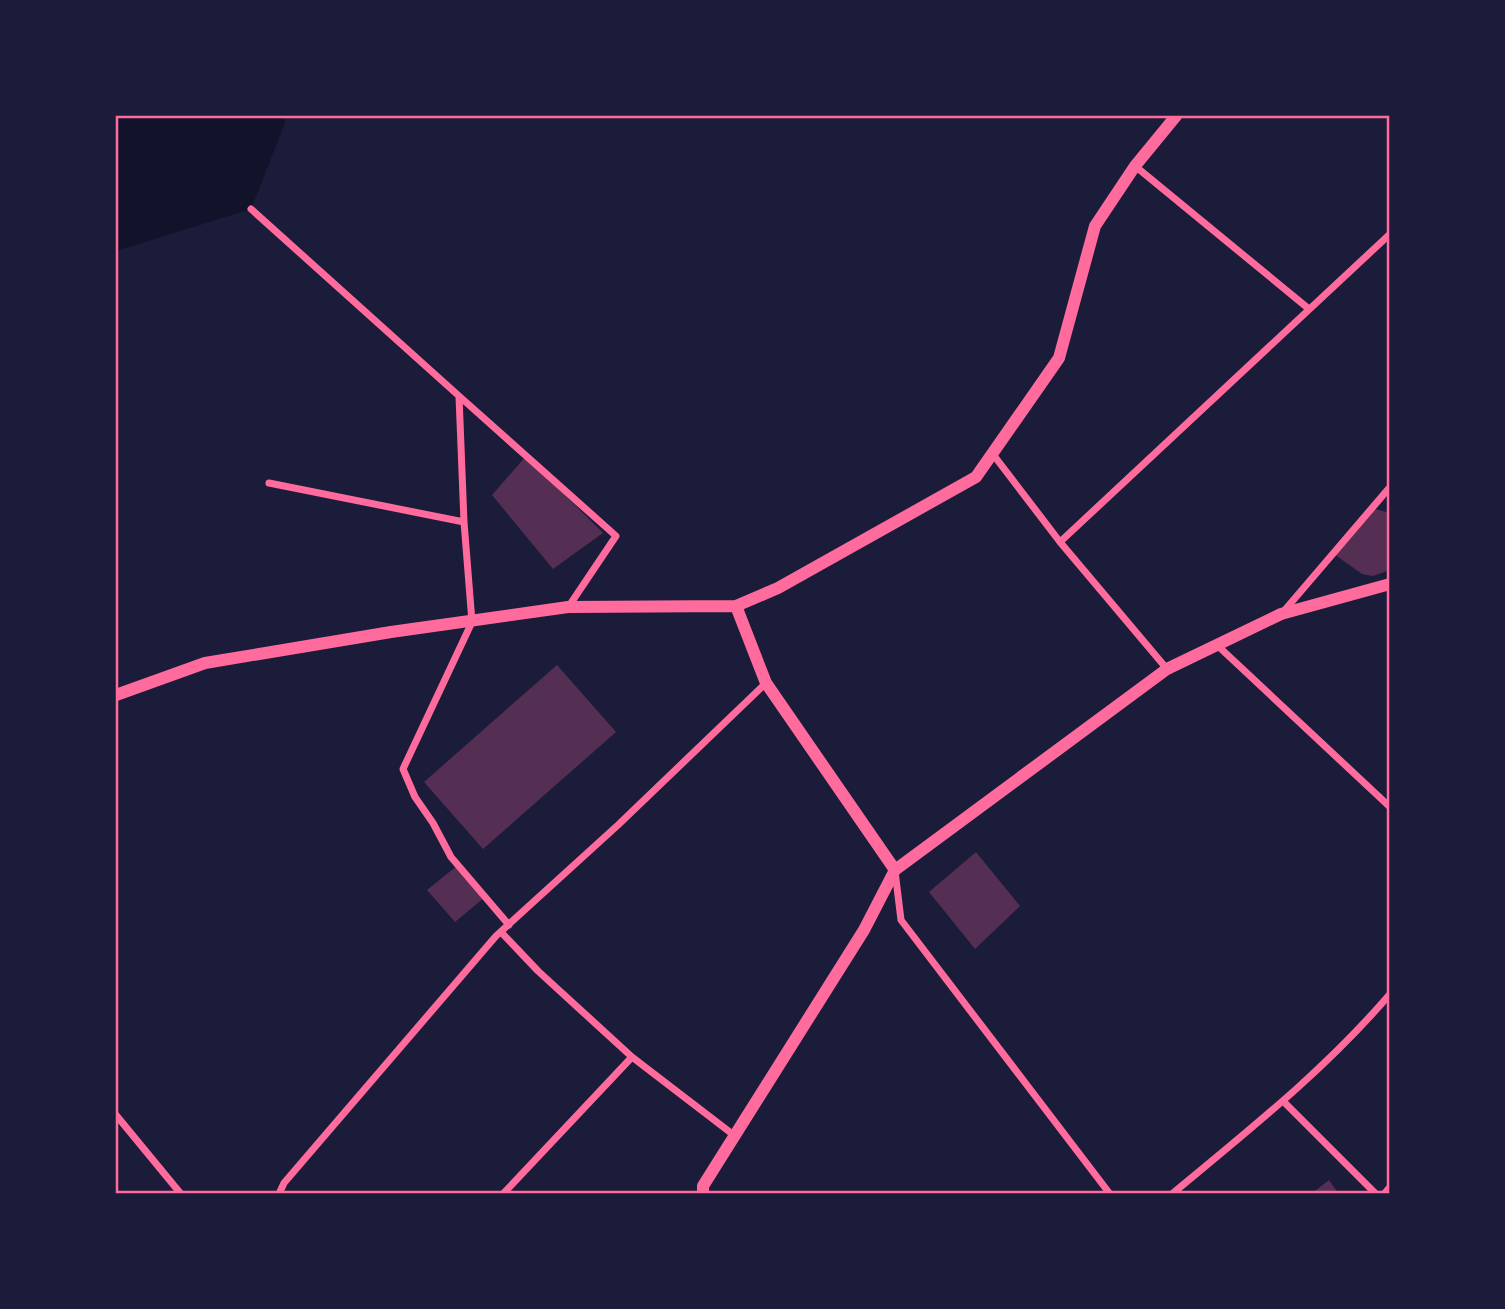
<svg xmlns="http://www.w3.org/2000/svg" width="1505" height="1309" viewBox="0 0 1505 1309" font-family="Montserrat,sans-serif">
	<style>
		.water { fill: #12122b }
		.building { fill: #542f53 }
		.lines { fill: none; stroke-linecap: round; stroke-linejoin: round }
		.minor { stroke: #ff6b9d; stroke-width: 7 }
		.tertiary { stroke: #ff6b9d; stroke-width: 12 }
		.neatline { fill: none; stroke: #ff6b9d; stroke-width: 2.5 }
	</style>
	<rect width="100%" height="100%" fill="#1b1b3a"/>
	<path class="water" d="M116 116H283L285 123 251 209 116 251Z"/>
	<path class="building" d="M526 456 603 533 553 569 492 495Z
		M1372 508 1390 513V570L1373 576 1362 574 1334 554Z
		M557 665 616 732 483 849 424 782Z
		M976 852 1020 906 975 949 929 892Z
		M458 865 485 897 455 922 427 890Z
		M1329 1180 1339 1194H1311Z"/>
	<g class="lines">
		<path class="minor" d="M1135 166 1309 309
			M251 209 459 396 464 522 472 622 403 769 415 797 433 823 451 857 509 925
			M459 396 616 536 569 606
			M992 453 1060 542 1167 669
			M269 483 464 522
			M1060 542 1390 234
			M1284 611 1390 487
			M1218 646 1390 807
			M895 871 901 920 1110 1194
			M501 932 538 971 632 1057 735 1136
			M1284 1102 1376 1194
			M116 1115 181 1194
			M279 1194 284 1183 496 936 618 825 766 683
			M503 1194 632 1057
			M1172 1194C1249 1130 1325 1070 1390 994
			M1384 1194 1390 1187"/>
		<path class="tertiary" d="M736 606 766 683 895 870
			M116 695 205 663 391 632 568 607 736 606 778 588 976 477 1059 358 1095 226 1135 166 1176 116
			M703 1194V1186L864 930 895 870 1167 669 1281 614 1390 584"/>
	</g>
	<rect width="1505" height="1309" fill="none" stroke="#1b1b3a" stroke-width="234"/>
	<rect x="117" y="117" width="1271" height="1075" class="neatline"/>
</svg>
